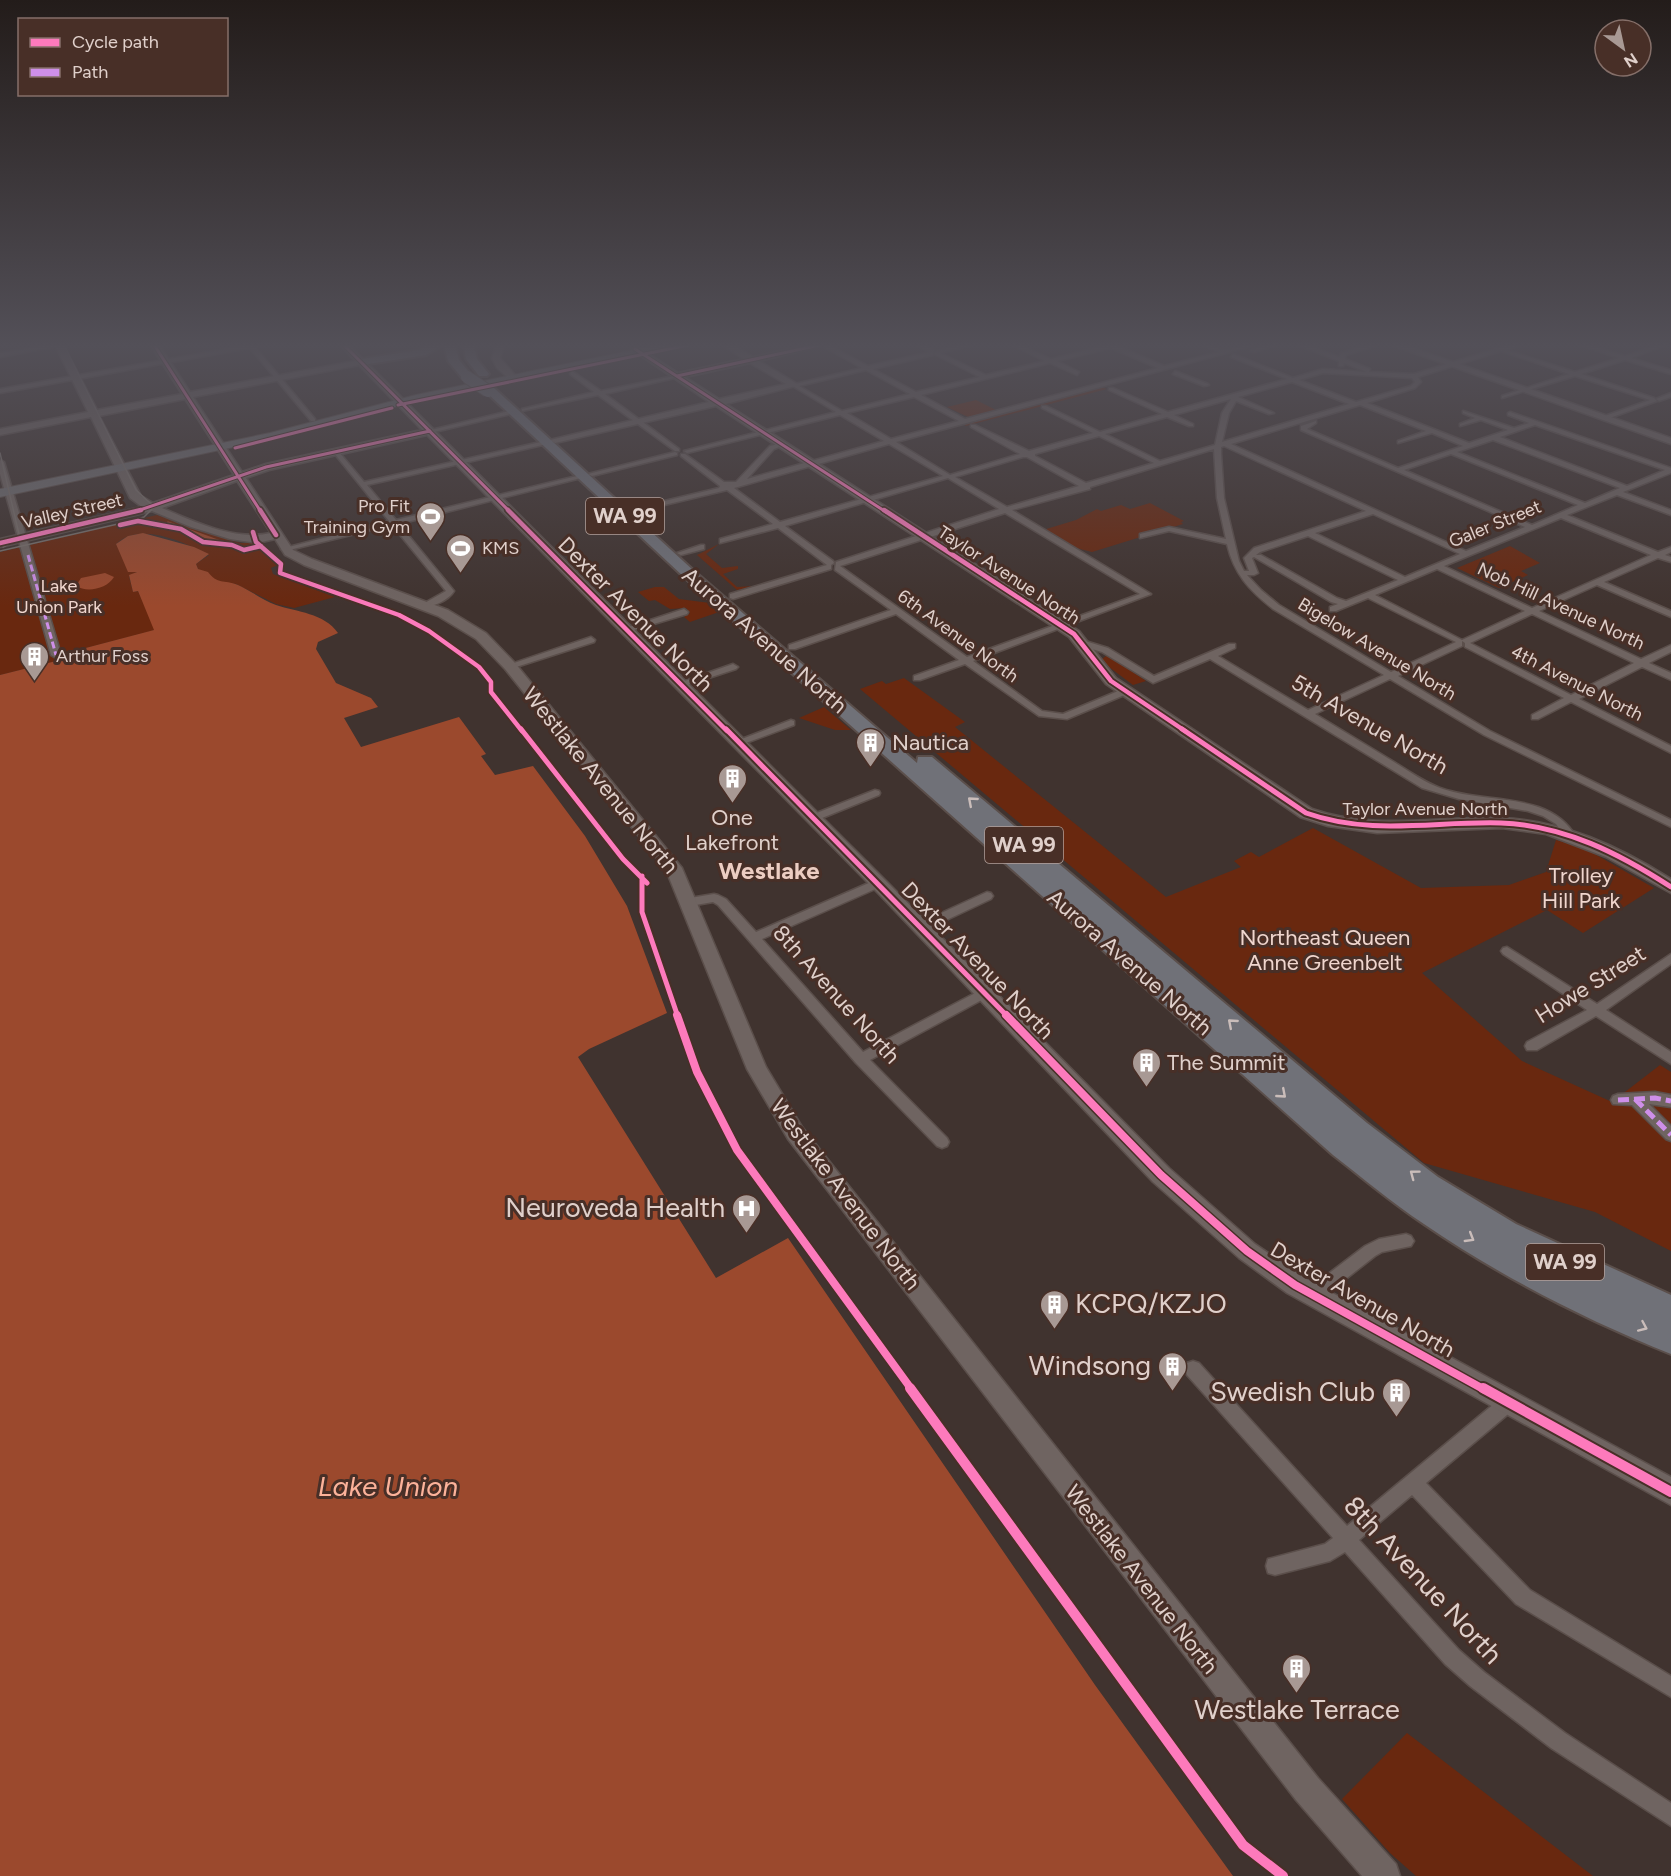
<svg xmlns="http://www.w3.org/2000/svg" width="1671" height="1876" viewBox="0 0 1671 1876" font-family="Figtree,sans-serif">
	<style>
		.green { fill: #69280f }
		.water { fill: #9b492d }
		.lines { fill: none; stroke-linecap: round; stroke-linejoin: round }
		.stream { stroke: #9b492d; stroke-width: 3 }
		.street-casing { stroke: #5b4f4b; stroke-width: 3 }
		.secondary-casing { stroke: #5b4f4b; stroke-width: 3 }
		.primary-casing { stroke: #5b4f4b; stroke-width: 2 }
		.highway-casing { stroke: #5b4f4b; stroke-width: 4 }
		.street { fill: #6f6461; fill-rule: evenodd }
		.secondary { fill: #6f6461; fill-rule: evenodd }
		.primary { fill: #6e6b6d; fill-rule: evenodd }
		.highway { fill: #707178; fill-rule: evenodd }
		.tram { stroke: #776e6a; stroke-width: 1.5 }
		.highway-bridge-casing { stroke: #5b4f4b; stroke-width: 14; stroke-linecap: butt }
		.highway-bridge { stroke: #707178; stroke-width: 12 }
		.quiet-far2 { stroke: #ce8fe9; stroke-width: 2; stroke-dasharray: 5 2; stroke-linecap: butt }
		.quiet-far1 { stroke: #ce8fe9; stroke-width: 3; stroke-dasharray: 7 3; stroke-linecap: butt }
		.quiet { stroke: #ce8fe9; stroke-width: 5; stroke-dasharray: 11 5; stroke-linecap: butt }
		.cycleway-far4-casing { stroke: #482f27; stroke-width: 5 }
		.cycleway-far3-casing { stroke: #482f27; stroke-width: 8 }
		.cycleway-far2-casing { stroke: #482f27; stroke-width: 9 }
		.cycleway-far1-casing { stroke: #482f27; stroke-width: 11 }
		.cycleway-casing { stroke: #482f27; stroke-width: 14 }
		.cycleway-far4 { stroke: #fd7abc; stroke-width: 3 }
		.cycleway-far3 { stroke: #fd7abc; stroke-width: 4.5 }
		.cycleway-far2 { stroke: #fd7abc; stroke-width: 5 }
		.cycleway-far1 { stroke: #fd7abc; stroke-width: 8 }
		.cycleway { stroke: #fd7abc; stroke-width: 10 }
		.oneway { stroke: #cabdba }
		.labels { text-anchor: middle; stroke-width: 6; stroke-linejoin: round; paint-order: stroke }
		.far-poi-label { font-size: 18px; fill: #e0d0cb; stroke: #482f27; text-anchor: start }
		.far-street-label { font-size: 18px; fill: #e0d0cb; stroke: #482f27 }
		.far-park-label { font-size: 18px; fill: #f0d6ce; stroke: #482f27 }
		.shield { fill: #482f27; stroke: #b2a09a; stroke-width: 1.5 }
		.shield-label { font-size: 21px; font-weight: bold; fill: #e0d0cb }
		.street-label { font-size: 22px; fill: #e0d0cb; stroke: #482f27 }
		.poi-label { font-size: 22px; fill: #e0d0cb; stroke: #482f27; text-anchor: start }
		.park-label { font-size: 22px; fill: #f0d6ce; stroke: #482f27 }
		.neighbourhood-label { font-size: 24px; font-weight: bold; fill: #eccdc2; stroke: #482f27 }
		.near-poi-label { font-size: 27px; fill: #e0d0cb; stroke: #482f27; text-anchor: end }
		.near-street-label { font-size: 27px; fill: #e0d0cb; stroke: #482f27 }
		.near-water-label { font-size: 28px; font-style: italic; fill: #fcb29a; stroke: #482f27 }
	</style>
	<rect width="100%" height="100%" fill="#40332f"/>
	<path class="green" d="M1099 386 1107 389 966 426 962 423Z
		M976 400 996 410 968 417 947 407Z
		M1150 503 1184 521 1181 522 1183 524 1092 552 1072 547 1043 530 1076 520 1097 509 1101 511 1121 505 1130 509Z
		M157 515 240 543H254L278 565 271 568 273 574 335 597 294 608 276 604 236 584 217 582 198 569 196 564 209 555C184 542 140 521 116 544L133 570 137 572 129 576 133 592 138 591 155 630 59 655 60 660 0 675V552Z
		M719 544 706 554 722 568 738 566V569L723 574 737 587 755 586 737 590 697 555Z
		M1510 546 1540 563 1521 571 1528 575 1499 588 1457 568Z
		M655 587H664L679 599 710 603 719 612 690 622 684 617 690 613 686 608 670 609 655 600 649 601 638 592Z
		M1106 656 1111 657 1146 681 1133 685 1105 664 1102 659Z
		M904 678 965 722 955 727 1166 897 1241 867 1234 861 1251 852 1259 857 1313 828 1421 888 1509 885 1546 872 1556 840 1586 849 1654 888 1583 933 1547 910 1422 973 1522 1061 1612 1102 1660 1065 1671 1072V1251L1595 1212 1424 1163 860 689 882 681 886 684Z
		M824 707 851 730H835L799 718Z
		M1407 1733 1593 1876H1416L1390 1853 1342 1799Z"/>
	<path class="water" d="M143 533 194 547 209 554 196 564 198 569 208 572C218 585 223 579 238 585 251 591 263 600 276 605 297 612 324 613 338 633L318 642 316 649 336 683 371 698 378 707 344 718 361 747 459 717 486 754 481 756 495 775 533 766 585 836 627 906 667 1013 589 1049 578 1057 716 1278 788 1238 1095 1685 1233 1876H0V675L60 660 59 655 154 630 138 591 133 592 129 575 137 572H128L116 544 128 536Z
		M105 573 114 577C107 589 87 593 76 586L81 578Z"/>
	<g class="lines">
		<path class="stream" d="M168 523 223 543"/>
		<defs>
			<path id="street" d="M60 343H75L0 357V353Z
				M246 343H271L255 347 315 419V421H311L250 348 0 393V389L248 345Z
				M817 343H825L868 366 930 352 912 343H920L934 350 933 355 873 369 916 392 980 377 934 354 937 351 968 343H979L940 353 986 375 1045 361 1008 343H1016L1051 359 1116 343H1127L1118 346 1164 366 1219 352 1198 343C1208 343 1218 351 1228 350 1240 348 1250 343 1263 343L896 442 950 475 1020 454 971 427V425H975L1029 451 1093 433 1042 408V406H1046L1100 432 1162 414 1109 390V388H1113L1168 412 1287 379 1231 357 1233 354 1293 378 1323 369 1367 372 1344 363 1343 366H1339V361L1293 343H1302L1339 357 1341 353 1374 343H1384L1346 355 1345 359 1370 369 1369 372 1414 374 1515 343H1525L1507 350 1575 372 1619 358 1574 343H1584L1625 356 1664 343H1671L1631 358 1671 370V374L1625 360 1581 374 1654 398 1657 401 1604 420 1601 418 1602 417 1650 400 1575 376 1502 398V396L1569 374 1501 351 1418 377 1421 382 1415 388 1367 403 1469 443 1508 430 1481 420 1460 426V424L1475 418 1463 413V411L1514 428 1529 423 1508 415V413L1510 412 1671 468V473L1623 492 1671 510V515L1617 495 1567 515 1658 552 1671 547V552L1665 555 1671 557V562L1658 558 1604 582 1671 611V617L1597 585 1539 611 1641 659 1671 645V652L1649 663 1671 673V680L1642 667 1579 699 1671 746V753L1571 702 1538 719H1532V715L1564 698 1465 647V643L1462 641V646L1398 676 1490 731 1671 820V827L1484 735 1390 679 1315 714C1341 730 1368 746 1394 762 1410 772 1425 783 1443 789 1486 804 1550 791 1576 837L1575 839H1567L1556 824 1543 816 1528 811 1459 799 1422 788 1210 659 1153 683 1102 652 1082 646V642L1085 641 1108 648 1154 676 1229 644H1235V648L1218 656 1308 710 1384 675 1273 609C1249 590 1234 574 1227 544L1169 531 1140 538V534L1169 527 1226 539 1217 498 1214 449 1090 487V489L1012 510 1151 594 973 661 1042 711 1063 714 1123 689H1129V693L1067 719 1039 716 965 664 920 680H914V676L959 660 896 614 795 649H789V645L891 610 835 570 836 562 999 509 948 478 785 526 833 561 834 563 831 565V569L733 599 730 598V594L827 565 778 528 720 543V539L773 524 727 490 631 513V509L719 488 720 486 681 456V454H685L724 482H736L770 446 782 443 785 445 774 449 747 479 884 441 840 415 687 453 684 451 836 412 791 385 862 368ZM1111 348 1158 368 965 419 921 395 1050 363 1077 375 1079 372 1057 361ZM866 370 910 394 842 411 799 386ZM1323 373 1412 378 1415 382 1411 386 1356 402 1299 380ZM1292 382 1349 404 1222 442 1229 413 1236 401 1269 414 1274 413 1238 397ZM914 397 959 421 891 439 847 413ZM1231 399 1222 413 1215 445 1160 461 1105 434 1167 417 1189 426H1193V424L1174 415ZM1360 405 1426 431 1398 441V443L1432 433 1463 446 1398 468 1307 429 1316 423V421L1301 426V430L1525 527 1466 551 1231 444ZM1535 425 1665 470 1627 486 1500 437ZM1099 436 1154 463 1086 483 1035 456V454ZM1493 440 1620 488 1585 503 1457 452ZM889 444 943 476 780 522 734 488ZM1224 446 1366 511 1254 548 1244 558 1249 571H1244L1239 561 1224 498 1221 454V447ZM1451 454 1578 505 1532 525 1404 470ZM1023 457H1027L1079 486 1007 507 955 477ZM1005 513 1140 594 967 657 840 566ZM1373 514 1460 554 1405 577 1315 533ZM1561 518 1651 555 1532 608 1444 566ZM1308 536 1398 580 1346 601 1337 598 1261 555H1256L1260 552ZM1254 557 1331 602 1338 604 1330 607V611H1336L1368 598 1456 642 1391 672 1279 605 1261 590 1247 575H1254L1258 573 1252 558ZM1437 569 1525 611 1462 640 1375 595ZM1532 614 1634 663 1571 695 1470 643Z
				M1271 343H1281L1255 352 1250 351Z
				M572 371 601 391 679 375V377L605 394 679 449V451H675L598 395 522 411V409L594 392 570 374Z
				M1175 371 1208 384 1209 385 1204 386 1173 374Z
				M1671 393V397L1659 401 1656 399Z
				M513 410 515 411V413L430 433 427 431Z
				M545 441 548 443 547 444 367 485 396 520 581 475 585 477 399 524 454 591C449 600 429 610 421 605L446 591 392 525 285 551 281 549 389 521 334 453V451H338L364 482Z
				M675 452 677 453V455L592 476 588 474Z
				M0 460 4 462 61 655 59 657 56 658 51 655 0 474Z
				M701 545H704V549L681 555 677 553Z
				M684 609 688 612 687 614 627 632 623 629Z
				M591 637 595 640 594 642 513 668 510 669 505 666Z
				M733 664 738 667 736 669 684 686H678L676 684Z
				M791 720 794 721V725L743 744 739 745 734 742Z
				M875 790 879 791 880 793 879 795 817 820H809L808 818 809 816Z
				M878 879 884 883 882 886 762 939 863 1052 981 990H989L991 993 989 996 870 1060 947 1138 949 1142 947 1146 942 1148 937 1146 856 1063 718 905 713 902 690 906 684 902 690 898 714 894 718 895 726 899 756 932Z
				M987 892 991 893 993 896 991 899 923 931 919 932 913 928 915 925Z
				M1507 947 1597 1004 1671 954V964L1606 1010 1671 1052V1064L1596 1016 1537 1050H1527L1525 1046 1527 1042 1587 1010 1503 954 1501 951 1503 948Z
				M1655 1092 1671 1095V1107L1649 1104 1671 1126V1141L1666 1139 1632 1105 1613 1104 1611 1100 1613 1096 1618 1094Z
				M1406 1234 1411 1236 1414 1241 1411 1246 1382 1252 1375 1256 1319 1300 1313 1302 1307 1300 1305 1295 1307 1290 1365 1246 1379 1239Z
				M1193 1361 1199 1363 1347 1526 1495 1403 1499 1395 1505 1393 1511 1395 1513 1401 1507 1415 1426 1483 1530 1590 1671 1676V1697L1516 1604 1412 1495 1359 1540 1459 1650 1484 1672 1565 1733 1671 1803V1826L1551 1748 1470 1686 1445 1664 1345 1552 1330 1561 1275 1575 1268 1573 1266 1566 1268 1559 1325 1544 1333 1538 1187 1375 1185 1369 1187 1363Z"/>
			<path id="secondary" d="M54 343H62L97 410 182 394 149 343H158L190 392 355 361 338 343H347L890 885 1169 1168 1255 1244 1303 1277 1671 1477V1505L1287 1293 1239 1258 1153 1182 878 893 427 435 269 470 246 478 293 550 312 559 448 610 486 633 515 663 682 868 766 1067 802 1127 1318 1778 1396 1864 1400 1876H1362L1296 1800 788 1139 747 1069 666 870 505 669 476 639 438 616 304 565 285 555 275 539 257 543 230 539 191 527 152 511 0 547V539L142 507 130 498 91 417 0 435V429L88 412ZM359 365 422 430 266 464 242 472 193 397ZM185 399 234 475 153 503 141 496 99 416ZM237 481 271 533C235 541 195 522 162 508Z
				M497 343H505L500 358 515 375 513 377H507L497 368 492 358Z
				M719 343H730L753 357 816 343H833L759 361 799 385 726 404 1079 631 1116 678 1312 809C1374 831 1437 816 1501 818 1563 820 1620 847 1671 879V893L1606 857 1546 834 1502 828 1377 833 1328 826 1300 817 1106 684 1069 637 716 406 555 443 550 440 709 402 631 349 638 347 678 373 744 359ZM750 363 786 384 719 399 685 377Z
				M1386 343H1399L1671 438V444Z"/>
			<path id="primary" d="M668 343H687L417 401 271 439 0 497V489L270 433 416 395Z"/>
			<path id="highway" d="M431 343H454L459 360 473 377 471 379H463L448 361 444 344 426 355 362 365 356 362 362 359 419 350Z
				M463 343H473L477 359 489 374 487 376H479L466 359Z
				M486 388H494L694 571 917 763 918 757H932L1367 1123 1438 1177 1516 1224 1671 1295V1354C1586 1320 1500 1276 1424 1224 1392 1203 1363 1178 1333 1155L684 577 486 392Z"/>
		</defs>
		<use href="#street" class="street-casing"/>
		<use href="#secondary" class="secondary-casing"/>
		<use href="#primary" class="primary-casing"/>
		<use href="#highway" class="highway-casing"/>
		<use href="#street" class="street"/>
		<use href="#secondary" class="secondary"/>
		<use href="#primary" class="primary"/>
		<use href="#highway" class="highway"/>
		<path class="tram" d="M0 354 40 348 52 343
			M0 453 19 534 13 542 3 547
			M0 551 131 521 144 517 152 509 151 504 136 490 63 343"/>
		<defs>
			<path id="highway-bridge" d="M467 377 488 391"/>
		</defs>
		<use href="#highway-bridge" class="highway-bridge-casing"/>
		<use href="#highway-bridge" class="highway-bridge"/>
		<path class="quiet-far2" d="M249 343 251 346"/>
		<path class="quiet-far1" d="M28 555 56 655"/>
		<path class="quiet" d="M1635 1099 1671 1135
			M1618 1100 1655 1098 1671 1101"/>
		<defs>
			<path id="cycleway-far4" d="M153 343 261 512
				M342 343 510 512
				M635 349 886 512
				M677 376 829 343
				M398 405 698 343
				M235 448 392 408
				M134 512 266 467 430 431"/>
			<path id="cycleway-far3" d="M260 510 276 535
				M508 510 727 731
				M884 510 1074 634 1111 681 1185 731
				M120 525 138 521 181 529 203 542 232 545 244 550 261 546
				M253 532 256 542 281 564 280 573 399 615 429 631 479 667 491 682V692L522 731
				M0 543 141 510"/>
			<path id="cycleway-far2" d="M521 729 623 859 647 883
				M726 729 1008 1017
				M1182 729 1306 813C1371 836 1434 821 1501 823 1564 825 1620 854 1671 887
				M642 876V912L678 1017"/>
			<path id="cycleway-far1" d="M677 1015 697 1072 737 1150 912 1390
				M1006 1015 1161 1175 1247 1251 1295 1285 1485 1390"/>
			<path id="cycleway" d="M910 1388 1243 1845 1283 1876
				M1483 1388 1671 1492"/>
		</defs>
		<use href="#cycleway-far4" class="cycleway-far4-casing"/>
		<use href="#cycleway-far3" class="cycleway-far3-casing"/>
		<use href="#cycleway-far2" class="cycleway-far2-casing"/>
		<use href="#cycleway-far1" class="cycleway-far1-casing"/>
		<use href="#cycleway" class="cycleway-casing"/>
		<use href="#cycleway-far4" class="cycleway-far4"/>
		<use href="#cycleway-far3" class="cycleway-far3"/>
		<use href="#cycleway-far2" class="cycleway-far2"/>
		<use href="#cycleway-far1" class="cycleway-far1"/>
		<use href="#cycleway" class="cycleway"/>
	</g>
	<defs><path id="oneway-chevron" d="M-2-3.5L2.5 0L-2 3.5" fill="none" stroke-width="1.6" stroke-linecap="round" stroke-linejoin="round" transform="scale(1.5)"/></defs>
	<g class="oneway">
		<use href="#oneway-chevron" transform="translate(972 801) rotate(-139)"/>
		<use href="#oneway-chevron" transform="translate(1232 1023) rotate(-139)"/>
		<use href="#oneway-chevron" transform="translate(1282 1094) rotate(41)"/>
		<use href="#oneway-chevron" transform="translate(1414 1174) rotate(-143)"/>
		<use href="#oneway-chevron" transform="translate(1470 1238) rotate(31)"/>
		<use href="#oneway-chevron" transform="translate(1643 1327) rotate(24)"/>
	</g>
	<linearGradient id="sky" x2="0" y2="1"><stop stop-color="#231c1a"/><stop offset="0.57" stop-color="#535058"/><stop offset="1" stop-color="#535058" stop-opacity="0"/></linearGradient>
	<rect width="1671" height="606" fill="url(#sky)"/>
	<defs>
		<symbol id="stadium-pin" viewBox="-11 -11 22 30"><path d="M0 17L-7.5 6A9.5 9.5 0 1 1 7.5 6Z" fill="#a89994" stroke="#482f27"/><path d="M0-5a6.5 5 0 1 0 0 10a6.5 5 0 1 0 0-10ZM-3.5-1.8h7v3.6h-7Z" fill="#fff"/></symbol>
		<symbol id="building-pin" viewBox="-11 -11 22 30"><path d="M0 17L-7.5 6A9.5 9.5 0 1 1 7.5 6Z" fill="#a89994" stroke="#482f27"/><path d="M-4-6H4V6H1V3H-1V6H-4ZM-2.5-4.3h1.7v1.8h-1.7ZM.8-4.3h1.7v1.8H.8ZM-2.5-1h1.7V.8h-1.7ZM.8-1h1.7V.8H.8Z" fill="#fff"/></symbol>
		<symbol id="hospital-pin" viewBox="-11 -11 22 30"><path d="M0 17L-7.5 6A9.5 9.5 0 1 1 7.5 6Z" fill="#a89994" stroke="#482f27"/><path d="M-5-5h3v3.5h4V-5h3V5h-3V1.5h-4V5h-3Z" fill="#fff"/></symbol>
	</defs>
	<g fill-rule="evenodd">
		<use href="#stadium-pin" x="414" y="500" width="33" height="45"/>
		<use href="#stadium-pin" x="444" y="532" width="33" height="45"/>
		<use href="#building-pin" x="18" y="640" width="33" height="45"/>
		<use href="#building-pin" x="854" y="726" width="33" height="45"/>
		<use href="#building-pin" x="716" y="762" width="33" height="45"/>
		<use href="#building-pin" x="1130" y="1046" width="33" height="45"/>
		<use href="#hospital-pin" x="730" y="1192" width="33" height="45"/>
		<use href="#building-pin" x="1038" y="1288" width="33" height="45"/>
		<use href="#building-pin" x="1156" y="1350" width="33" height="45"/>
		<use href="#building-pin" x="1380" y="1376" width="33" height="45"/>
		<use href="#building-pin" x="1280" y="1652" width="33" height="45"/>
	</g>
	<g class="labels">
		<g class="far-poi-label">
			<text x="410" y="512" text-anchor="end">Pro Fit<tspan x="410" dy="21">Training Gym</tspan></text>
			<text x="482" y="554">KMS</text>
			<text x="56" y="662">Arthur Foss</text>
		</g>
		<g class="far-street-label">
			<text transform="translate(72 511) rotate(-13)" y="6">Valley Street</text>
			<text transform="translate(1495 524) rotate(-22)" y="6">Galer Street</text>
			<text transform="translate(1009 575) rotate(33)" y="6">Taylor Avenue North</text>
			<text transform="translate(1561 606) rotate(25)" y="6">Nob Hill Avenue North</text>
			<text transform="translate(958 636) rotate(36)" y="6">6th Avenue North</text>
			<text transform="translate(1377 649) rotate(31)" y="6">Bigelow Avenue North</text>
			<text transform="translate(1577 683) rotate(27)" y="6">4th Avenue North</text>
			<text x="1425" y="815">Taylor Avenue North</text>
		</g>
		<g class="far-park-label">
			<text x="59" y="592">Lake<tspan x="59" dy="21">Union Park</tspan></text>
		</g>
		<g class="shield">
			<rect x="586" y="498" width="78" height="36" rx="4.5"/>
			<rect x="985" y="827" width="78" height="36" rx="4.5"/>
			<rect x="1526" y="1244" width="78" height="36" rx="4.5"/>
		</g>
		<g class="shield-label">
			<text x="625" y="523">WA 99</text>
			<text x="1024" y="852">WA 99</text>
			<text x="1565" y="1269">WA 99</text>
		</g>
		<g class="street-label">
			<text transform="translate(636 614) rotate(45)" y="8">Dexter Avenue North</text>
			<text transform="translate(765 640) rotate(41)" y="8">Aurora Avenue North</text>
			<text transform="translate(1370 724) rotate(30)" y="8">5th Avenue North</text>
			<text transform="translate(601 780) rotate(51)" y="8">Westlake Avenue North</text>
			<text transform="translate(978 960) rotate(46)" y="8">Dexter Avenue North</text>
			<text transform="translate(1130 962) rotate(41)" y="8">Aurora Avenue North</text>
			<text transform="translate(1590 984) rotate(-32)" y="8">Howe Street</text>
			<text transform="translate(837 994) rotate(48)" y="8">8th Avenue North</text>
			<text transform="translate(846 1194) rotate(53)" y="8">Westlake Avenue North</text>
			<text transform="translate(1363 1299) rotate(30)" y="8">Dexter Avenue North</text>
			<text transform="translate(1142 1579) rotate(52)" y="8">Westlake Avenue North</text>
		</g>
		<g class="poi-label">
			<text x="892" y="750">Nautica</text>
			<text x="732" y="825" text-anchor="middle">One<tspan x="732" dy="25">Lakefront</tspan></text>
			<text x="1167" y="1070">The Summit</text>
		</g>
		<g class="park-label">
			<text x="1581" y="883">Trolley<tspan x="1581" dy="25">Hill Park</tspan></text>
			<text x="1325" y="945">Northeast Queen<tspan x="1325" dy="25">Anne Greenbelt</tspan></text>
		</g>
		<g class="neighbourhood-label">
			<text x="769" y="879">Westlake</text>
		</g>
		<g class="near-poi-label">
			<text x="725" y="1217">Neuroveda Health</text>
			<text x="1075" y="1313" text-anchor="start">KCPQ/KZJO</text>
			<text x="1151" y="1375">Windsong</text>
			<text x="1375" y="1401">Swedish Club</text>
			<text x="1297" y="1719" text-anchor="middle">Westlake Terrace</text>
		</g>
		<g class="near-street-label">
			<text transform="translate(1423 1580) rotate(47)" y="9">8th Avenue North</text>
		</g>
		<g class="near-water-label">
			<text x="388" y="1496">Lake Union</text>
		</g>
	</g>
	<rect x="18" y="18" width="210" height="78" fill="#482f27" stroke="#856f69" stroke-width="1.5"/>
	<rect x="30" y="38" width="30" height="9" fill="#fd7abc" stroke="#856f69" stroke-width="1.5"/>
	<text x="72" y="48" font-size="18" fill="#e0d0cb">Cycle path</text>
	<rect x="30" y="68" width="30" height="9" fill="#ce8fe9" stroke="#856f69" stroke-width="1.5"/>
	<text x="72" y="78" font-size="18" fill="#e0d0cb">Path</text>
	<g transform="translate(1623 48) rotate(147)"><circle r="28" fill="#482f27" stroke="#856f69" stroke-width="1.5"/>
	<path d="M0-4.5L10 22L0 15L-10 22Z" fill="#a89994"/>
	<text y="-9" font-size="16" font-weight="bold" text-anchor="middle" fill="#e0d0cb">N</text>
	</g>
</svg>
